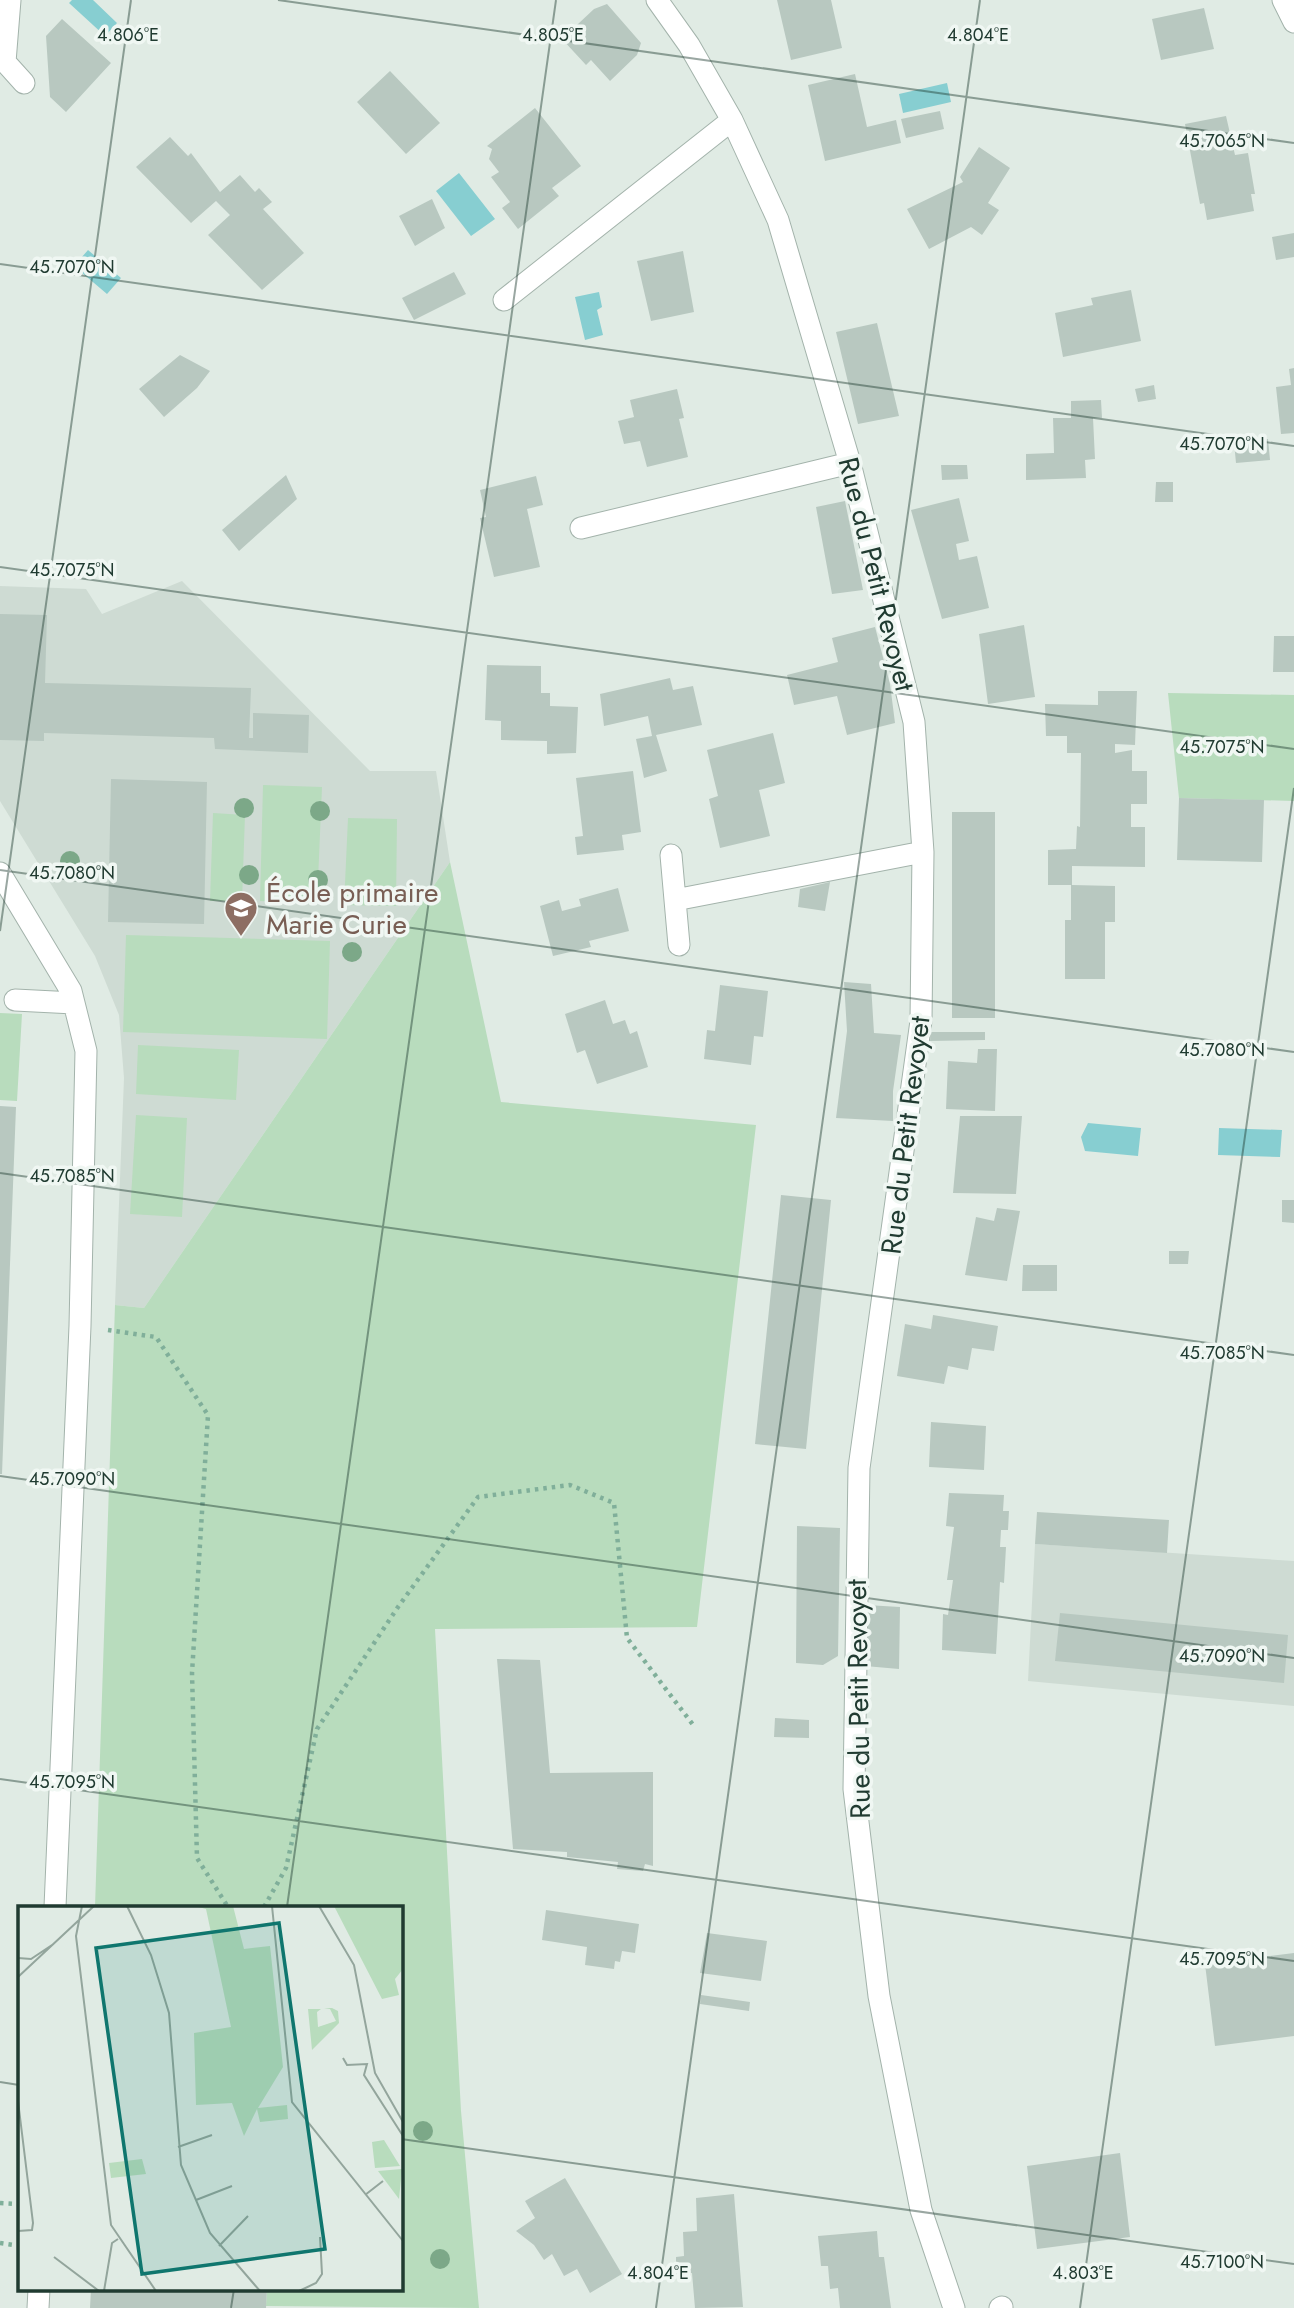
<svg xmlns="http://www.w3.org/2000/svg" width="1294" height="2308" viewBox="0 0 1294 2308" font-family="Jost,sans-serif">
	<style>
		.built { fill: #cedbd3 }
		.green { fill: #b8dcbd }
		.water { fill: #87ced1 }
		.building { fill: #b8c8c0 }
		.lines { fill: none; stroke-linecap: round; stroke-linejoin: round }
		.minor-casing { stroke: #a3b3ab; stroke-width: 23 }
		.path { stroke: #80af9a; stroke-width: 4.5; stroke-dasharray: 3.5 5; stroke-linecap: butt }
		.minor { stroke: #fff; stroke-width: 21 }
		.tree { fill: #7ca888 }
		.ticks { fill: none; stroke: #203b31; stroke-width: 2; stroke-opacity: 0.45 }
		.labels { text-anchor: middle; stroke-width: 7; stroke-linejoin: round; paint-order: stroke }
		.street-label { font-size: 28px; fill: #203b31; stroke: #f0f7f3 }
		.education-label { font-size: 28px; fill: #785e54; stroke: #f0f7f3; text-anchor: start }
		.inset-road { fill: none; stroke: #93a59c; stroke-width: 2 }
		.view { fill: #0f766e; fill-opacity: 0.15; stroke: #0f766e; stroke-width: 3.5 }
		.inset-edge { fill: none; stroke: #203b31; stroke-width: 3.5 }
		.ticks-label { font-size: 18px; text-anchor: middle; fill: #203b31; stroke: #f0f7f3; stroke-width: 7; stroke-linejoin: round; paint-order: stroke }
	</style>
	<rect width="100%" height="100%" fill="#e0ebe4"/>
	<path class="built" d="M182 581 370 771H436L450 862 144 1308 115 1305 124 1078 119 1015 95 956 0 801V586L86 589 102 614Z
		M1035 1544 1294 1561V1706L1028 1681Z"/>
	<path class="green" d="M1168 693 1294 695V801L1179 798Z
		M263 785 322 787 317 904 260 901Z
		M213 813 245 815 242 901H210Z
		M348 818 397 819 396 906 344 905Z
		M450 862 501 1102 756 1125 697 1627 435 1629 461 2111 479 2308 266 2306 267 2289H401V1907H95L115 1305 144 1308Z
		M126 935 330 941 327 1039 123 1032Z
		M0 1013 22 1014 17 1101 0 1100Z
		M138 1045 239 1050 236 1100 136 1094Z
		M136 1115 187 1118 182 1217 130 1214Z"/>
	<path class="water" d="M72 0H93L117 23 105 36 69 3Z
		M947 83 951 102 903 113 899 94Z
		M459 173 495 219 471 236 436 191Z
		M88 250 121 278 107 294 74 266Z
		M599 292 602 307 597 310 603 335 585 340 575 297Z
		M1088 1123 1141 1128 1138 1156 1085 1151 1081 1137Z
		M1219 1128 1282 1130 1280 1157 1218 1155Z"/>
	<path class="building" d="M777 0H831L842 48 791 60Z
		M607 4 641 43 637 55 610 81 591 60 586 65 562 39 594 9Z
		M1204 8 1214 49 1161 60 1152 19Z
		M62 19 111 63 66 112 50 97 46 36Z
		M390 71 440 123 406 154 357 102Z
		M855 74 867 127 896 120 901 143 825 161 808 85Z
		M535 108 581 166 552 188 559 196 518 229 502 208 510 202 491 177 499 172 489 159 492 149 487 146Z
		M940 111 944 129 906 138 901 119Z
		M1226 116 1235 155 1248 153 1255 194H1251L1254 211 1207 220 1204 203 1200 204 1185 124Z
		M170 137 188 156 191 153 220 192 240 175 255 192 259 188 272 202 263 209 304 253 262 290 208 235 230 215 216 201 191 223 136 167Z
		M979 147 1010 168 988 203 999 210 982 235 971 227 929 249 907 209 963 182 960 177Z
		M432 199 445 228 415 246 399 216Z
		M1294 233V257L1276 260 1272 237Z
		M683 251 694 312 651 321 637 261Z
		M454 272 466 294 414 320 402 298Z
		M1131 290 1141 341 1063 357 1055 313 1093 305 1091 298Z
		M877 323 899 416 858 424 836 332Z
		M180 355 210 371 197 388 164 417 139 389Z
		M1294 368V433L1281 434 1276 387 1291 385 1289 369Z
		M1154 385 1156 399 1138 402 1135 389Z
		M677 389 684 418 679 419 688 457 647 467 640 441 624 444 618 421 634 417 630 400Z
		M1101 400 1102 418H1093L1095 459 1085 460 1086 478 1026 480V454L1054 453 1053 418H1071V401Z
		M1268 439 1270 460 1236 463 1234 442Z
		M941 465H967L968 479 942 480Z
		M286 475 297 499 239 551 222 530Z
		M536 476 543 505 527 509 540 567 494 577 480 518 486 517 480 490Z
		M1156 482H1173V502H1155Z
		M959 498 969 541 956 544 959 560 977 556 989 608 942 619 911 510Z
		M845 501 863 590 832 594 816 507Z
		M0 614 47 615 45 683 251 688 249 738H253V713L309 715 308 753 215 749 214 738 44 733V741L0 740Z
		M1024 625 1035 697 988 704 979 634Z
		M875 627 890 684 895 723 847 735 837 696 794 705 787 675 838 662 832 638Z
		M1274 636H1294V672H1273Z
		M487 665 541 666V693H550V706L578 707 576 753 547 754V741L501 740V721L485 720Z
		M670 678 673 690 693 686 702 725 656 735 667 771 644 778 636 739 652 736 648 716 604 726 600 694Z
		M1098 691H1137L1135 745 1115 744V753L1132 750V771H1147V804H1131V827H1145V867L1072 866V885L1115 886V922H1105V979H1065V920H1071V885H1048V850L1076 849 1077 826 1080 827 1081 753H1067V736H1046L1045 704 1098 705Z
		M773 733 785 783 759 790 770 836 720 848 709 799 718 796 707 750Z
		M633 771 641 832 622 835 624 850 577 855 575 837 583 836 576 778Z
		M111 779 207 782 204 924 108 922Z
		M1179 798 1264 800 1262 862 1177 860Z
		M952 812H995V1018H952Z
		M830 882 825 911 798 907 800 889Z
		M618 888 629 931 589 941 591 947 553 956 540 906 559 900 562 911 581 906 579 899Z
		M844 982 871 984 874 1033 901 1035 893 1091V1121L836 1118 847 1031Z
		M720 985 768 991 763 1037 754 1036 751 1065 704 1059 707 1030 715 1031Z
		M605 1000 613 1024 625 1020 630 1034 637 1031 648 1067 597 1084 585 1050 577 1053 565 1014Z
		M931 1032H985V1040L930 1041Z
		M978 1049H997L995 1111 946 1109 948 1061 977 1063Z
		M0 1106 16 1107 2 1474H0Z
		M960 1116H1022L1016 1194 953 1193Z
		M781 1195 831 1200 806 1449 755 1444Z
		M1282 1200H1294V1223L1282 1222Z
		M997 1208 1020 1211 1007 1281 965 1275 976 1217 994 1221Z
		M1169 1251H1189L1188 1264H1169Z
		M1023 1265H1057V1291H1022Z
		M933 1315 998 1326 994 1351 972 1348 968 1370 948 1366 944 1384 897 1376 905 1324 931 1329Z
		M931 1422 986 1426 984 1470 929 1467Z
		M949 1493 1004 1495 1003 1511H1009L1008 1530H1001L1000 1547H1006L1004 1583 1000 1582 996 1654 942 1650 943 1614 948 1615 953 1580H947L954 1527 946 1526Z
		M1037 1512 1169 1520 1167 1553 1035 1544Z
		M797 1526 840 1528 838 1656 823 1665 796 1663Z
		M866 1605 900 1607 899 1669 865 1666Z
		M1060 1613 1288 1635 1284 1683 1055 1661Z
		M497 1659 540 1660 550 1773 653 1772V1866L645 1864 643 1871 617 1869 618 1862 567 1857V1852L513 1849Z
		M775 1718 809 1720V1738L774 1737Z
		M546 1910 639 1924 635 1953 622 1951 620 1962 615 1961 614 1969 585 1965 587 1947 542 1940Z
		M707 1933 767 1941 761 1981 700 1973Z
		M1294 1953V2036L1215 2046 1205 1964Z
		M701 1995 750 2002 749 2011 700 2004Z
		M1120 2153 1130 2237 1037 2249 1027 2166Z
		M565 2178 622 2274 590 2293 577 2269 564 2276 552 2254 544 2260 534 2245 516 2231 535 2218 525 2201Z
		M734 2194 743 2307 695 2308 692 2273 676 2275V2257L684 2256 683 2232 697 2231 696 2198Z
		M877 2231 879 2257H884L891 2308H840L838 2288 830 2289 828 2266H821L818 2236Z
		M91 2289H267L266 2308H90Z"/>
	<g class="lines">
		<defs>
			<path id="minor" d="M10 0 5 62 24 83
				M657 0 689 45 732 120 778 220 850 463 914 722 923 852 921 1021 859 1468 854 1789 879 1996 921 2210 954 2308
				M1283 0 1294 22
				M504 300 732 120
				M581 528 850 463
				M671 855 679 945
				M0 873 71 991 86 1051 80 1326 55 1907
				M675 900 923 852
				M15 1000 74 1003
				M38 2308 39 2289
				M1000 2308 1002 2307"/>
		</defs>
		<use href="#minor" class="minor-casing"/>
		<path class="path" d="M108 1330 156 1337 208 1415 192 1673 197 1858 228 1907
			M264 1907 286 1868 317 1729 398 1607 478 1497 570 1485 614 1503 627 1638 694 1726
			M0 2203 19 2204
			M0 2243 14 2245"/>
		<use href="#minor" class="minor"/>
	</g>
	<g class="tree">
		<circle cx="244" cy="808" r="10"/>
		<circle cx="320" cy="811" r="10"/>
		<circle cx="70" cy="861" r="10"/>
		<circle cx="249" cy="875" r="10"/>
		<circle cx="318" cy="880" r="10"/>
		<circle cx="352" cy="952" r="10"/>
		<circle cx="423" cy="2131" r="10"/>
		<circle cx="440" cy="2259" r="10"/>
	</g>
	<path class="ticks" d="M278 0 1294 143M0 264 1294 446M0 567 1294 749M0 870 1294 1052M0 931 131 0M0 1173 1294 1355M0 1476 1294 1658M0 1779 1294 1961M287 1907 556 0M0 2082 19 2085M401 2139 1294 2264M231 2308 234 2289M656 2308 980 0M1080 2308 1294 788"/>
	<defs>
		<symbol id="school-pin" viewBox="-11 -11 22 30"><path d="M0 17L-7.5 6A9.5 9.5 0 1 1 7.5 6Z" fill="#8d6e63" stroke="#f0f7f3"/><path d="M0-5L7-2L0 1L-7-2ZM-4 1L0 2.5L4 1V4Q0 6-4 4Z" fill="#fff"/></symbol>
	</defs>
	<g fill-rule="evenodd">
		<use href="#school-pin" x="222" y="889" width="38" height="52"/>
	</g>
	<g class="labels">
		<g class="street-label">
			<text transform="translate(877 574) rotate(76)" y="10">Rue du Petit Revoyet</text>
			<text transform="translate(905 1135) rotate(-83)" y="10">Rue du Petit Revoyet</text>
			<text transform="translate(858 1699) rotate(-91)" y="10">Rue du Petit Revoyet</text>
		</g>
		<g class="education-label">
			<text x="266" y="902">École primaire<tspan x="266" dy="32">Marie Curie</tspan></text>
		</g>
	</g>
	<g transform="translate(18 1906)">
		<rect width="385" height="385" fill="#e0ebe4"/>
		<path d="M177 0H215L226 43 252 40 265 161 240 202 269 199 270 213 242 216 239 203 226 230 214 197 178 199 176 127 213 121 188 3ZM316 0H385V63L377 73 381 89 364 93ZM306 102H314L320 105 321 117 294 144 290 103H303L299 106 300 121 318 115 312 103ZM366 234 382 260 357 262 354 236ZM124 253 128 268 93 272 91 257ZM384 263 381 293 360 265Z" fill="#b8dcbd"/>
		<path class="inset-road" d="M64 0 58 30 93 319 138 385M109 0 133 49 151 107 163 259 192 327 242 385M254 0 274 196 385 335M301 0 336 59 357 167 385 216M0 52 13 53 34 39M0 71 76 0M325 152 329 159 349 158 346 169 385 230M0 195 15 317 14 324 0 325M160 241 194 229M347 289 365 275M178 294 214 280M201 340 230 310M36 351 81 385M86 385 94 337 100 333M281 385 298 377 304 368 302 331"/>
		<path class="view" d="M261 17 307 343 124 368 78 42Z"/>
		<rect width="385" height="385" class="inset-edge"/>
	</g>
	<g class="ticks-label">
		<text x="128" y="41">4.806°E</text>
		<text x="553" y="41">4.805°E</text>
		<text x="978" y="41">4.804°E</text>
		<text x="1222" y="147">45.7065°N</text>
		<text x="72" y="273">45.7070°N</text>
		<text x="1222" y="450">45.7070°N</text>
		<text x="72" y="576">45.7075°N</text>
		<text x="1222" y="753">45.7075°N</text>
		<text x="72" y="879">45.7080°N</text>
		<text x="1222" y="1056">45.7080°N</text>
		<text x="72" y="1182">45.7085°N</text>
		<text x="1222" y="1359">45.7085°N</text>
		<text x="72" y="1485">45.7090°N</text>
		<text x="1222" y="1662">45.7090°N</text>
		<text x="72" y="1788">45.7095°N</text>
		<text x="1222" y="1965">45.7095°N</text>
		<text x="1222" y="2268">45.7100°N</text>
		<text x="658" y="2279">4.804°E</text>
		<text x="1083" y="2279">4.803°E</text>
	</g>
</svg>
